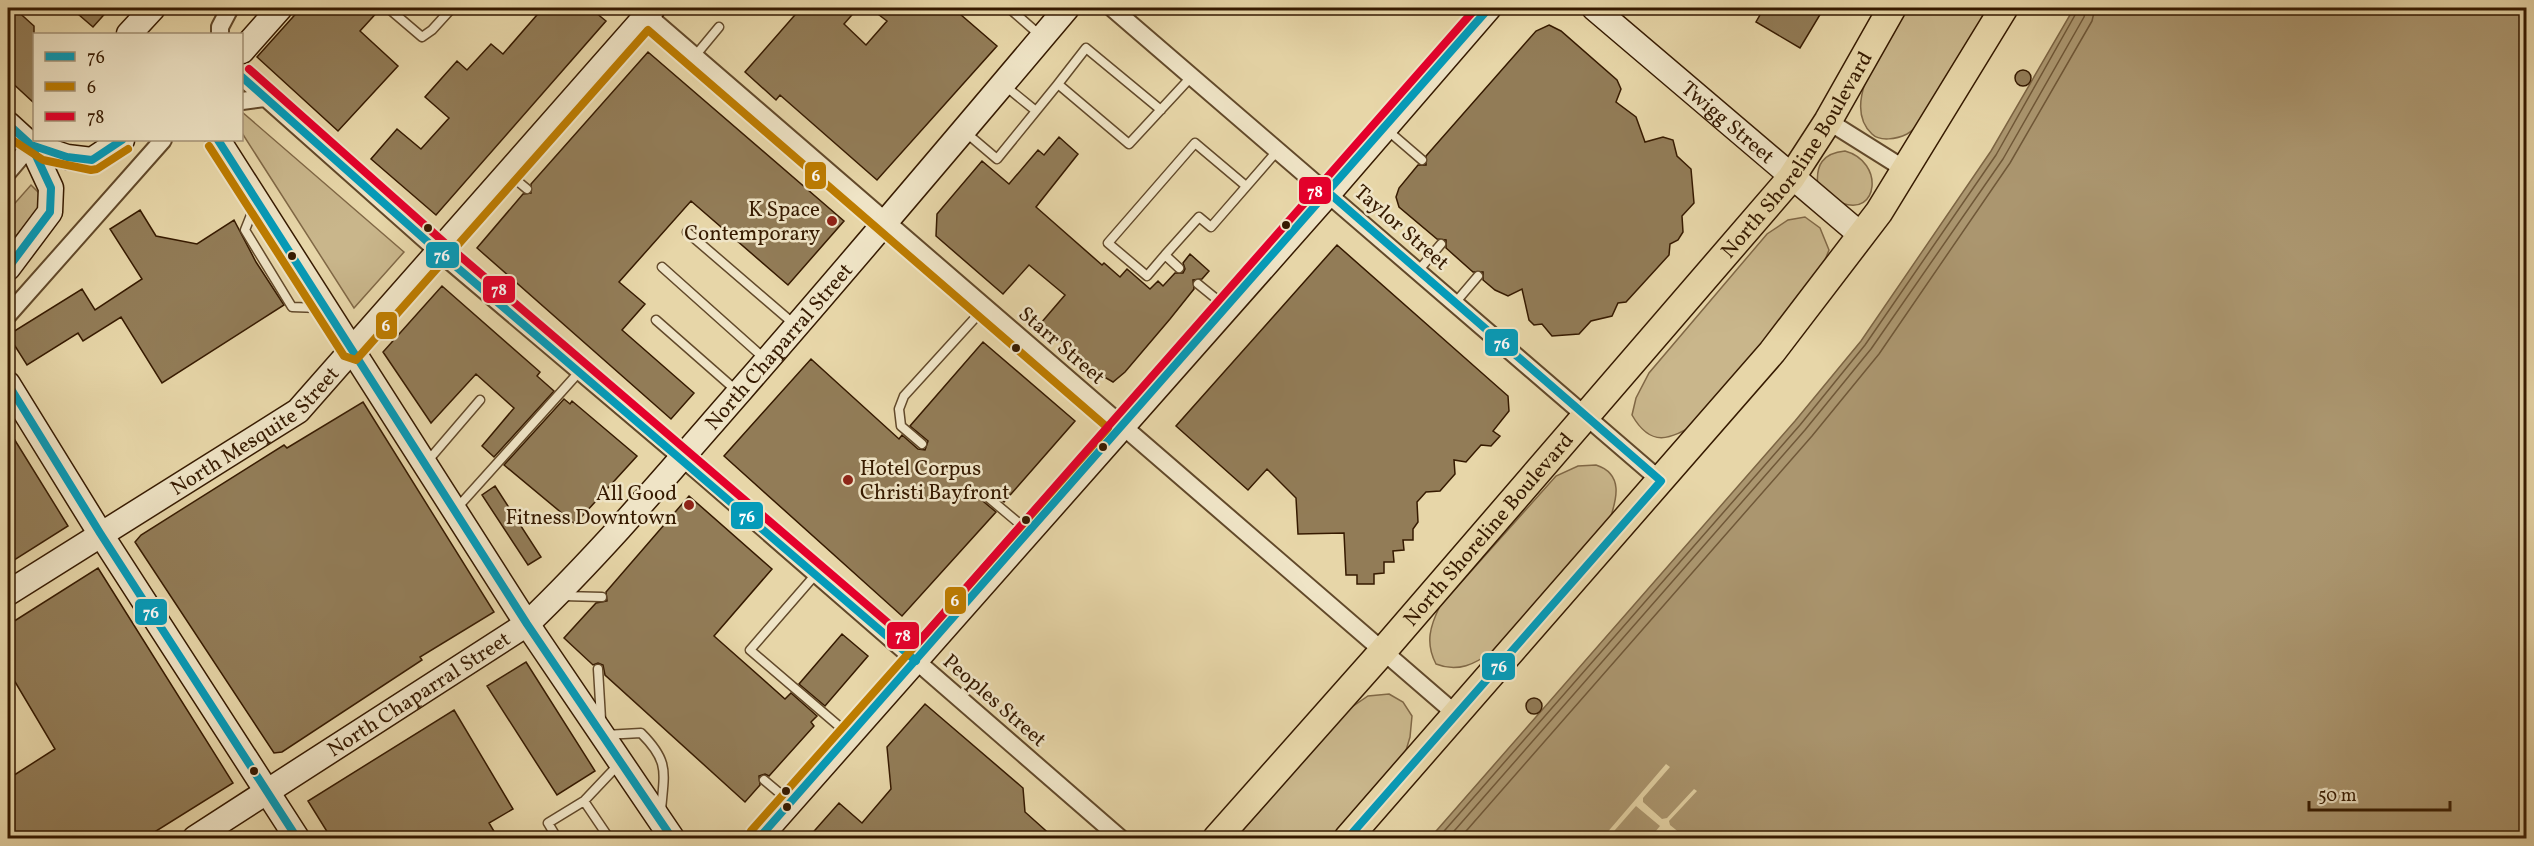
<svg xmlns="http://www.w3.org/2000/svg" width="2534" height="846" viewBox="0 0 2534 846" font-family="Vollkorn,serif">
	<style>
		.green { fill: #c9b68b; stroke: #806846; stroke-width: 1.5 }
		.water { fill: #ab966f; stroke: #7c6443; stroke-width: 1.5 }
		.pier { fill: #e7d6a8 }
		.lines { fill: none; stroke-linecap: round; stroke-linejoin: round }
		.shore { stroke: #705838; stroke-width: 1.5 }
		.building { fill: #927c57; stroke: #361a00; stroke-width: 1.5 }
		.lane-casing { stroke: #62492a; stroke-width: 11 }
		.street-casing { stroke: #62492a; stroke-width: 20 }
		.secondary-casing { stroke: #361a00; stroke-width: 27 }
		.primary-casing { stroke: #361a00; stroke-width: 30 }
		.lane { stroke: #efe4c6; stroke-width: 8 }
		.street { stroke: #efe4c6; stroke-width: 16 }
		.secondary { stroke: #efe4c6; stroke-width: 24 }
		.primary { stroke: #e7d6a8; stroke-width: 27 }
		.bus-1-casing { stroke: #efe4c6; stroke-width: 12 }
		.bus-2-casing { stroke: #efe4c6; stroke-width: 12 }
		.bus-3-casing { stroke: #efe4c6; stroke-width: 12 }
		.bus-1 { stroke: #059bb9; stroke-width: 8 }
		.bus-2 { stroke: #bd7c00; stroke-width: 8 }
		.bus-3 { stroke: #e4002b; stroke-width: 8 }
		.poi-dot { fill: #8f2418; stroke: #efe4c6; stroke-width: 2 }
		.bus-dot { fill: #361a00; stroke: #efe4c6; stroke-width: 2 }
		.labels { text-anchor: middle; stroke-width: 5; stroke-linejoin: round; paint-order: stroke }
		.street-label { font-size: 21px; fill: #361a00; stroke: #efe4c6 }
		.poi-label { font-size: 21px; fill: #361a00; stroke: #efe4c6; text-anchor: end }
		.line-badge { stroke: #efe4c6; stroke-width: 2 }
		.badge-label { font-size: 16px; text-anchor: middle; font-weight: bold; fill: #fff }
	</style>
	<rect width="100%" height="100%" fill="#e7d6a8"/>
	<filter id="stains"><feTurbulence type="fractalNoise" baseFrequency=".00333" numOctaves="4"/><feColorMatrix values="0 0 0 0 .2 0 0 0 0 .09 0 0 0 0 .02 0 0 0 .5 -.17"/></filter>
	<radialGradient id="worn" r=".72"><stop offset=".6" stop-color="#630" stop-opacity="0"/><stop offset="1" stop-color="#630" stop-opacity=".3"/></radialGradient>
	<path class="green" d="M1907 8H1989C1973 36 1932 120 1907 134 1897 139 1880 142 1872 134 1838 102 1889 39 1907 8Z
		M242 112 404 252 354 308 242 133Z
		M1845 151C1885 162 1878 217 1842 203 1834 200 1826 192 1818 187 1815 165 1823 153 1845 151Z
		M31 185 41 195 37 210 8 247V211Z
		M1805 217 1820 228 1829 250 1821 270 1700 422C1671 438 1652 450 1632 415L1636 398 1649 373 1767 234 1788 220Z
		M1596 465C1624 474 1617 499 1609 522L1493 651C1475 664 1458 673 1436 664 1425 643 1430 626 1440 606L1556 476 1578 466Z
		M1389 694 1403 702 1412 716 1410 737 1404 757 1330 838H1236L1346 711 1368 696Z"/>
	<path class="water" d="M2074 8H2526V838H1430L1795 421 1861 341 1991 151Z"/>
	<path class="pier" d="M1666 764 1670 767 1643 798V802L1662 819 1667 818 1694 789 1697 791 1669 821 1670 825 1686 838H1674L1664 831 1657 838H1650L1660 826 1636 806 1608 838 1605 835Z"/>
	<g class="lines">
		<path class="shore" d="M1438 838 1800 425 1865 345 1996 155 2079 8
			M1448 838 1805 430 1871 349 2003 159 2084 17 2086 8
			M1460 838 1812 436 1879 354 2010 163 2092 21 2095 8"/>
	</g>
	<path class="building" d="M8 8H14L34 26V103L8 79Z
		M71 8H110L93 27Z
		M301 8H381L360 31 398 66 338 131 257 57Z
		M543 8H590L606 21 436 215 371 159 397 129 421 149 449 118 425 97 457 61 467 70 491 44 503 54Z
		M801 8H858L844 24 866 45 887 21 870 8H953L997 46 877 180 780 95 776 100 745 72Z
		M1764 8H1824L1800 48 1756 22Z
		M1549 25 1561 31 1617 80 1621 89 1616 102 1636 117 1645 142 1663 137 1673 140 1677 156 1691 169 1694 203 1682 216 1683 232 1678 240 1670 244 1669 255 1626 302 1618 303 1612 316 1591 321 1579 334 1552 336 1542 324 1534 325 1529 320 1522 289 1508 296 1495 290 1483 280V272H1473L1446 248V240L1437 239 1399 207 1396 197 1399 188 1418 165H1426V156L1536 31Z
		M648 52 844 221 788 285 691 201 619 282 645 304 622 330 694 393 671 419 477 248 523 194 531 193V184Z
		M2015 78a8 8 0 1 1 16 0a8 8 0 1 1-16 0Z
		M1059 137 1078 154 1036 207 1102 265 1104 263 1120 277 1127 269 1150 289 1158 281 1163 286 1175 273H1183L1185 269 1183 263 1190 254 1209 271 1202 279 1193 280 1194 289 1170 319 1125 372 1113 382 1099 374 1041 323 1065 295 1029 265 1003 294 936 236 937 214 982 161 1009 184 1038 150 1044 155Z
		M140 210 156 236 197 244 234 220 256 262 284 305 162 383 121 317 83 341 78 333 27 365 8 335 82 289 95 310 142 279 110 229Z
		M1337 245 1508 396 1509 411 1493 431 1500 436 1491 446 1481 445 1466 462 1454 460 1455 474 1440 491 1426 492 1417 502 1418 522 1413 529V540H1403L1404 550 1393 551 1394 562H1384V573L1374 574V584H1357V575H1346L1344 533 1298 534 1296 498 1267 469 1248 490 1176 426Z
		M442 286 540 372 537 376 554 391 494 457 482 446 514 408 476 374 431 423 383 352Z
		M983 342 1075 421 1004 502 987 488 979 489 978 497 996 512 902 616 724 456 811 359 899 439 902 435 918 449 925 450 928 441 910 426Z
		M564 399 570 404 572 401 637 456 575 524 504 465Z
		M363 402 494 612 420 657 422 660 282 752 274 753 135 542 141 535 284 445 287 448Z
		M8 429 68 526 8 564Z
		M495 486 541 557 528 565 482 495Z
		M689 496 772 569 714 636 785 699 791 693 817 716 811 722 814 726 769 776 765 774 759 776 760 785 745 802 605 675 603 665 598 663 593 665 564 638 596 603 607 601 606 592Z
		M98 568 233 783 145 838H8V779L55 749 8 670V625Z
		M842 634 868 656 825 706 799 684Z
		M526 662 595 771 557 795 487 686Z
		M1526 706a8 8 0 1 1 16 0a8 8 0 1 1-16 0Z
		M925 704 1023 788 1025 812 1054 838H808L839 803 862 823 891 789 887 747Z
		M454 710 513 809 489 823 498 838H331L308 801Z"/>
	<g class="lines">
		<defs>
			<path id="lane" d="M388 8 422 37 432 30 452 8
				M1009 8 1042 37
				M695 56 719 27
				M1161 110 1086 48 1058 84 1129 144 1192 76
				M1036 111 1058 84
				M1386 129 1422 160
				M964 131 997 159 1036 111 1004 85
				M509 174 527 189
				M255 205 245 230 292 307 320 308
				M687 232 794 324
				M1165 255 1147 276 1108 243 1195 143 1246 186
				M662 267 766 360
				M1179 268 1165 255 1199 217 1211 227 1278 150
				M1418 271 1441 244
				M1198 284 1225 306
				M1455 303 1478 276
				M656 320 738 392
				M922 444 901 426 899 409 904 396 985 307
				M426 463 480 400
				M983 493 1027 530
				M457 508 580 371
				M816 574 750 650 847 733
				M563 596 602 597
				M598 669 601 719
				M605 735 641 733C670 762 664 772 661 811
				M764 780 789 801
				M584 801 619 764
				M557 838 548 823 584 801 609 838"/>
			<path id="street" d="M639 8 1457 715
				M1112 8 1661 481
				M220 34V27L230 8
				M242 77 439 252 700 473 1120 838
				M242 101 264 98
				M1828 121 1906 170
				M8 172 31 145
				M8 315 163 140"/>
			<g id="secondary">
				<path id="s1" d="M1594 8 1861 235"/>
				<path d="M129 34 153 8"/>
				<path d="M242 51 280 8"/>
				<path d="M8 124 31 145 51 188 50 212 8 268"/>
				<path d="M218 140 527 624 672 838"/>
				<path d="M31 145 67 157 92 160 122 140"/>
				<path d="M8 384 100 533 297 838"/>
				<path id="s2" d="M8 593 298 411 653 8"/>
				<path id="s3" d="M195 838 527 624C603 551 671 470 741 390 851 264 959 136 1067 8"/>
				<path d="M759 838 1329 193 1489 8"/>
			</g>
			<g id="primary">
				<path id="s4" d="M1217 838 1383 651 1791 178 1828 121 1892 8"/>
				<path d="M1348 838 1772 352 1879 212 2004 8"/>
			</g>
		</defs>
		<use href="#lane" class="lane-casing"/>
		<use href="#street" class="street-casing"/>
		<use href="#secondary" class="secondary-casing"/>
		<use href="#primary" class="primary-casing"/>
		<use href="#lane" class="lane"/>
		<use href="#street" class="street"/>
		<use href="#secondary" class="secondary"/>
		<use href="#primary" class="primary"/>
		<defs>
			<path id="bus-1" d="M242 77 439 252 916 661
				M8 124 31 145 51 188 50 212 8 268
				M218 140 527 624 672 838
				M31 145 67 157 92 160 122 140
				M1329 193 1661 481 1348 838
				M8 384 100 533 297 838
				M759 838 1489 8"/>
			<path id="bus-2" d="M8 137 43 160 91 170 97 169 128 149
				M209 146 344 356 356 360 648 30 1108 428 751 831"/>
			<path id="bus-3" d="M249 69 446 244 915 646 1476 8"/>
		</defs>
		<use href="#bus-1" class="bus-1-casing"/>
		<use href="#bus-2" class="bus-2-casing"/>
		<use href="#bus-3" class="bus-3-casing"/>
		<use href="#bus-1" class="bus-1"/>
		<use href="#bus-2" class="bus-2"/>
		<use href="#bus-3" class="bus-3"/>
	</g>
	<g class="poi-dot">
		<circle cx="832" cy="221" r="6"/>
		<circle cx="848" cy="480" r="6"/>
		<circle cx="689" cy="505" r="6"/>
	</g>
	<g class="bus-dot">
		<circle cx="1286" cy="225" r="5"/>
		<circle cx="428" cy="228" r="5"/>
		<circle cx="292" cy="256" r="5"/>
		<circle cx="1016" cy="348" r="5"/>
		<circle cx="1103" cy="447" r="5"/>
		<circle cx="1026" cy="520" r="5"/>
		<circle cx="254" cy="771" r="5"/>
		<circle cx="786" cy="791" r="5"/>
		<circle cx="787" cy="807" r="5"/>
	</g>
	<g class="labels">
		<g class="street-label">
			<text dy="7" stroke="none"><textPath href="#s1" startOffset="176">Twigg Street</textPath></text>
			<text dy="7" stroke="none"><textPath href="#s4" startOffset="897">North Shoreline Boulevard</textPath></text>
			<text transform="translate(1402 227) rotate(41)" y="7">Taylor Street</text>
			<text transform="translate(1062 345) rotate(41)" y="7">Starr Street</text>
			<text dy="7" stroke="none"><textPath href="#s3" startOffset="770">North Chaparral Street</textPath></text>
			<text dy="7" stroke="none"><textPath href="#s2" startOffset="296">North Mesquite Street</textPath></text>
			<text dy="7" stroke="none"><textPath href="#s4" startOffset="411">North Shoreline Boulevard</textPath></text>
			<text dy="7" stroke="none"><textPath href="#s3" startOffset="266">North Chaparral Street</textPath></text>
			<text transform="translate(995 700) rotate(41)" y="7">Peoples Street</text>
		</g>
		<g class="poi-label">
			<text x="820" y="216">K Space<tspan x="820" dy="24">Contemporary</tspan></text>
			<text x="860" y="475" text-anchor="start">Hotel Corpus<tspan x="860" dy="24">Christi Bayfront</tspan></text>
			<text x="677" y="500">All Good<tspan x="677" dy="24">Fitness Downtown</tspan></text>
		</g>
	</g>
	<g class="line-badge">
		<rect x="804" y="161" width="23" height="29" rx="6" fill="#bd7c00"/>
		<rect x="1298" y="176" width="34" height="29" rx="6" fill="#e4002b"/>
		<rect x="425" y="241" width="35" height="28" rx="6" fill="#059bb9"/>
		<rect x="482" y="275" width="34" height="29" rx="6" fill="#e4002b"/>
		<rect x="375" y="311" width="23" height="29" rx="6" fill="#bd7c00"/>
		<rect x="1484" y="328" width="35" height="29" rx="6" fill="#059bb9"/>
		<rect x="730" y="501" width="34" height="29" rx="6" fill="#059bb9"/>
		<rect x="944" y="586" width="23" height="29" rx="6" fill="#bd7c00"/>
		<rect x="134" y="598" width="34" height="28" rx="6" fill="#059bb9"/>
		<rect x="886" y="621" width="34" height="29" rx="6" fill="#e4002b"/>
		<rect x="1481" y="652" width="35" height="29" rx="6" fill="#059bb9"/>
	</g>
	<g class="badge-label">
		<text x="816" y="181">6</text>
		<text x="1315" y="197">78</text>
		<text x="442" y="261">76</text>
		<text x="499" y="295">78</text>
		<text x="386" y="331">6</text>
		<text x="1502" y="349">76</text>
		<text x="747" y="522">76</text>
		<text x="955" y="606">6</text>
		<text x="151" y="618">76</text>
		<text x="903" y="641">78</text>
		<text x="1499" y="672">76</text>
	</g>
	<rect width="2534" height="846" fill="none" stroke="#e7d6a8" stroke-width="30"/>
	<rect x="9" y="9" width="2516" height="828" fill="none" stroke="#361a00" stroke-width="3"/>
	<rect x="15" y="15" width="2504" height="816" fill="none" stroke="#361a00" stroke-width="1.5"/>
	<rect x="33" y="33" width="210" height="108" fill="#efe4c6" stroke="#a59377" stroke-width="1.5"/>
	<rect x="45" y="52" width="30" height="9" fill="#059bb9" stroke="#a59377" stroke-width="1.5"/>
	<text x="87" y="63" font-size="18" fill="#361a00">76</text>
	<rect x="45" y="82" width="30" height="9" fill="#bd7c00" stroke="#a59377" stroke-width="1.5"/>
	<text x="87" y="93" font-size="18" fill="#361a00">6</text>
	<rect x="45" y="112" width="30" height="9" fill="#e4002b" stroke="#a59377" stroke-width="1.5"/>
	<text x="87" y="123" font-size="18" fill="#361a00">78</text>
	<path d="M2309 801v9h141v-9" fill="none" stroke="#361a00" stroke-width="3"/>
	<text x="2318" y="801" font-size="18" fill="#361a00" stroke="#efe4c6" stroke-width="4.5" paint-order="stroke">50 m</text>
	<rect width="100%" height="100%" filter="url(#stains)"/>
	<rect width="100%" height="100%" fill="url(#worn)"/>
</svg>
